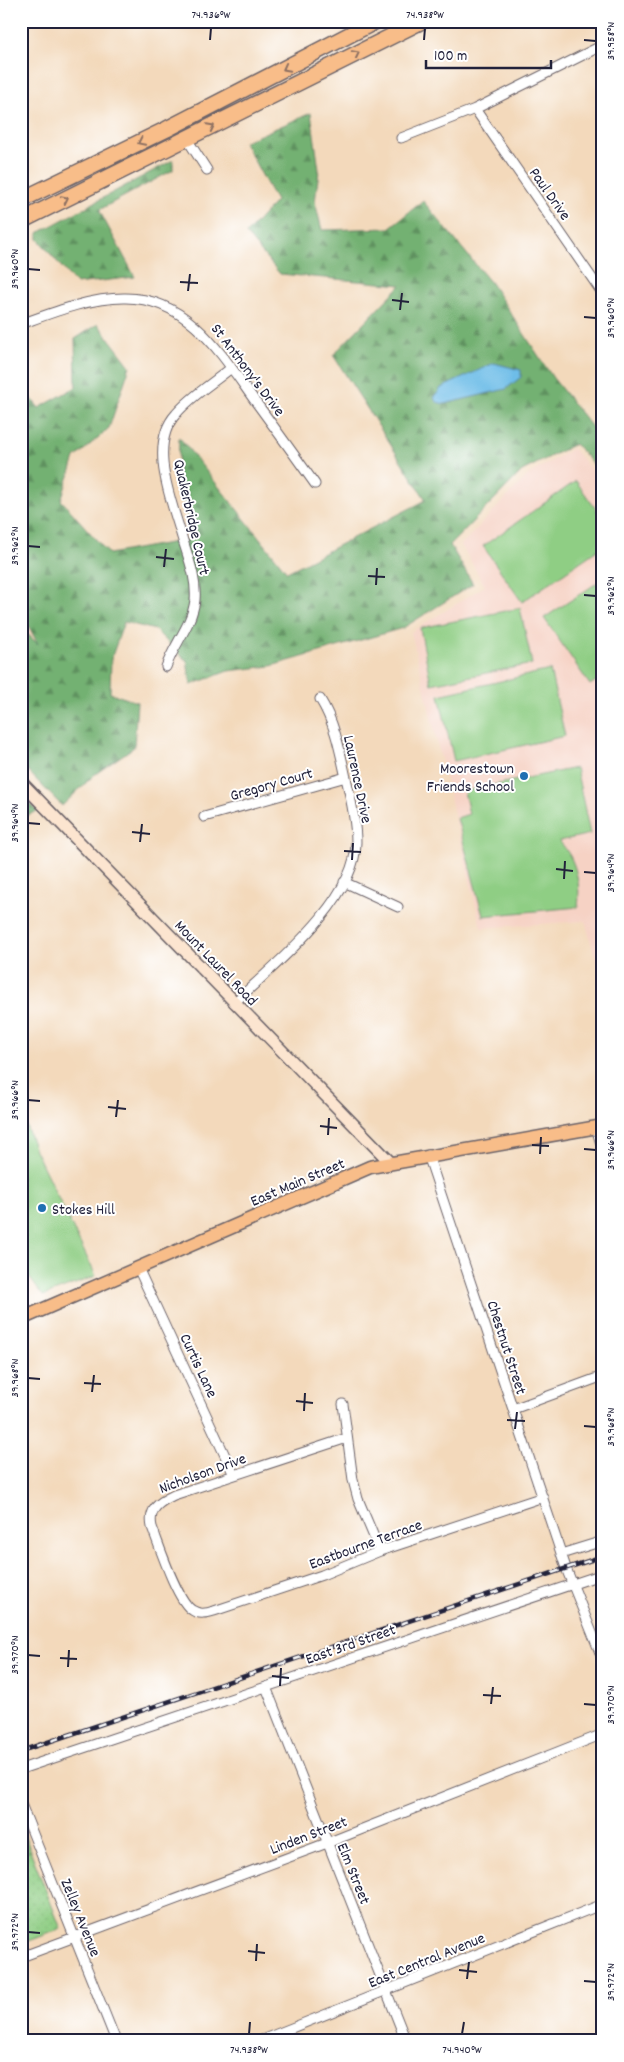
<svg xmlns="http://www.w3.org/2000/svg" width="624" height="2062" viewBox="0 0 624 2062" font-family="Dekko,sans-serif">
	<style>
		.built { fill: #f6d2c4 }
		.green { fill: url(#green-dots); stroke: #587860 }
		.forest { fill: url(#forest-firs); stroke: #4a6a56 }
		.pitch { fill: #8fce84; stroke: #587860 }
		.water { fill: #6ebde8; stroke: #487092 }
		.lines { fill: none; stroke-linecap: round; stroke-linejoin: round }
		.street-casing { stroke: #6b6268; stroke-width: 11 }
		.secondary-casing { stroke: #6b6268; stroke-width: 14 }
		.primary-casing { stroke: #6b6268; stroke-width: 15 }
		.highway-casing { stroke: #6b6268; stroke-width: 18 }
		.street { stroke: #fff; stroke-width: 9 }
		.secondary { stroke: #fce5d0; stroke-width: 11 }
		.primary { stroke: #f8bd89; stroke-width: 12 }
		.highway { stroke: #f8bd89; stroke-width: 15 }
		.rail-casing { stroke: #22223b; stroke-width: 4.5 }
		.rail { stroke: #fff; stroke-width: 2.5; stroke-dasharray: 8; stroke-linecap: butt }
		.oneway { stroke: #8d7062 }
		.ticks { fill: none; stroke: #22223b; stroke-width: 2 }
		.poi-dot { fill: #1f6fb2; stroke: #fff; stroke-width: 2 }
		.labels { text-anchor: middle; stroke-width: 4; stroke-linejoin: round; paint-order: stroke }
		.street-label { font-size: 16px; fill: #22223b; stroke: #fff }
		.poi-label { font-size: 16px; fill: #22223b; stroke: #fff; text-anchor: end }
		.neatline { fill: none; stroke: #22223b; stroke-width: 2 }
		.ticks-label { font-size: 12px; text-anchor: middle; fill: #22223b }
	</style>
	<defs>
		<pattern id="green-dots" width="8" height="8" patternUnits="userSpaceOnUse" patternTransform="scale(1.25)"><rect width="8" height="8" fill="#8fce84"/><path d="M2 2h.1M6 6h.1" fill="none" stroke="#7bb173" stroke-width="1.8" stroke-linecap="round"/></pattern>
		<pattern id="forest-firs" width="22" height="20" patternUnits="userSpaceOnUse" patternTransform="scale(1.25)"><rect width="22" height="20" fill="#73b172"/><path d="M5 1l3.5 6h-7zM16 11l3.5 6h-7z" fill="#5e905f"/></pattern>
	</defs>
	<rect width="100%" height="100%" fill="#fff"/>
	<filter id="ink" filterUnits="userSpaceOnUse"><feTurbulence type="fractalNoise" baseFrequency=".02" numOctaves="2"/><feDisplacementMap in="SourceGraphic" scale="10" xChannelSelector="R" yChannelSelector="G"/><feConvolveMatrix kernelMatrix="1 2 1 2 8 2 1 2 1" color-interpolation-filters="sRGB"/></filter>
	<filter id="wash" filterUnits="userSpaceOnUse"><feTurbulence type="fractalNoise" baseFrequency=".0096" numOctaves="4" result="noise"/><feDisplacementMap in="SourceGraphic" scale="20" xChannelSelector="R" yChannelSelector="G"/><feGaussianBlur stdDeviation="1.12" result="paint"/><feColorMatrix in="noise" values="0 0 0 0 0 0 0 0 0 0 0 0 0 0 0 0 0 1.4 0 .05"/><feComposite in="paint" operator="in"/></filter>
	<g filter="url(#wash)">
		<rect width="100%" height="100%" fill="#f3d9bb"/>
		<path class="built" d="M573 448 603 484V986L585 921 481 928 411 632 485 586 461 545 528 475Z"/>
		<path class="green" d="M21 1827 61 1929 21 1944Z"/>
		<path class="forest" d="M311 113 319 170 315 202 322 230 389 228 423 201 491 283 553 378 603 441V475L575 444 522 471 450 545 473 584 403 628 271 666 228 671 191 685 187 661 155 630 124 622 111 659 110 693 137 702 134 747 94 775 62 806 21 764V628L38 644 21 612V392L24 389 39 408 76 387 75 339 98 324 130 366 109 428 75 458 61 500 109 554 192 539 178 473 179 437 287 572 426 500 333 355 401 285 280 274 246 234 276 201 244 142Z
			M173 160V170L99 210 135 277 76 284 38 239V233Z
			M21 794 38 811 21 818Z"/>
		<path class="pitch" d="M576 481 603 519V546L522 602 483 546Z
			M603 579V676L590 685 544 618Z
			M520 608 532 664 431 684 420 628Z
			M550 670 565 736 454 761 439 695Z
			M576 768 590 834 559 841C576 858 581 884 578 907L483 916 457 818 469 814 464 791Z
			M21 1112 35 1150 96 1276 43 1296 21 1266Z
			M21 1827 31 1851 21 1853Z"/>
		<path class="water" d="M494 363 521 370V377L506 389 444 404 437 402 434 398 441 388Z"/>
	</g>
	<g filter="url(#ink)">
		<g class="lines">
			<defs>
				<path id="street" d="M475 109 603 294
					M401 138 475 109 603 45
					M187 139 207 170
					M21 324C54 312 89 298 124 298 188 297 222 355 255 401 275 428 295 456 315 484
					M166 667C174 644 192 625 195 600 197 577 187 555 181 534 171 499 148 445 176 414 191 396 213 383 231 368
					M204 817 346 777
					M344 882 398 907
					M234 1003C273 966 356 901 356 842 356 821 351 799 346 778 340 751 335 723 320 699
					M596 1127 603 1151
					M428 1155 566 1568 603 1660
					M138 1268 234 1475
					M343 1404 353 1480 358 1499 380 1551
					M513 1409 603 1376
					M347 1438 174 1495C159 1502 148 1509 152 1527 159 1545 177 1601 192 1610 199 1615 207 1613 214 1611L322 1575 380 1551 543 1497
					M561 1554 603 1541
					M266 1687 406 2041
					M21 1769 603 1574
					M21 1804 116 2041
					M21 1957 327 1843 603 1734
					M259 2041 603 1904"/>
				<path id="secondary" d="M21 782 390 1162"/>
				<path id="primary" d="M21 1319 370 1167 603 1126"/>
				<path id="highway" d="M21 200 167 129 376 21
					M21 221 422 21"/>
			</defs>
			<use href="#street" class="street-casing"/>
			<use href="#secondary" class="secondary-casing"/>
			<use href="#primary" class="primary-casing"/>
			<use href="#highway" class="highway-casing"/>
			<use href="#street" class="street"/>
			<use href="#secondary" class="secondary"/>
			<use href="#primary" class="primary"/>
			<use href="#highway" class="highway"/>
			<defs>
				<path id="rail" d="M21 1751 603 1556"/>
			</defs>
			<use href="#rail" class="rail-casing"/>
			<use href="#rail" class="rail"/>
		</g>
		<defs><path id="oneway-chevron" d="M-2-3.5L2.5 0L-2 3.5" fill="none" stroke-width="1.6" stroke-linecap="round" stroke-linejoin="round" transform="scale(1.25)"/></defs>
		<g class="oneway">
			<use href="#oneway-chevron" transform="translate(356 54) rotate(-27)"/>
			<use href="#oneway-chevron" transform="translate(286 68) rotate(152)"/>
			<use href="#oneway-chevron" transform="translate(211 127) rotate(-27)"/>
			<use href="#oneway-chevron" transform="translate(141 142) rotate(154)"/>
			<use href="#oneway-chevron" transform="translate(65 199) rotate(-26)"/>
		</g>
	</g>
	<path class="ticks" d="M210 40 211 28M424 40 425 28M584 40 596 41M28 269 40 270M180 282 198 283M188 291 190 274M392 300 409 302M400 310 402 293M584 317 596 318M28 546 40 547M156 557 174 559M164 567 166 549M368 576 385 577M376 585 377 568M584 595 596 596M28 823 40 824M132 832 150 834M140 842 142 824M344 851 361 852M352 860 353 843M556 869 573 871M584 872 596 873M564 879 565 861M28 1100 40 1101M108 1107 126 1109M116 1117 118 1100M320 1126 337 1128M328 1135 329 1118M532 1145 549 1146M584 1149 596 1150M540 1154 541 1137M28 1378 40 1379M84 1383 101 1384M92 1392 94 1375M296 1401 313 1403M304 1411 305 1393M507 1420 525 1421M584 1426 596 1427M515 1429 517 1412M28 1655 40 1656M60 1658 77 1659M68 1667 69 1650M272 1676 289 1678M280 1686 281 1668M483 1695 501 1696M491 1704 493 1687M584 1704 596 1705M28 1932 40 1933M248 1951 265 1953M256 1961 257 1944M459 1970 477 1972M467 1979 469 1962M584 1981 596 1982M249 2034 250 2022M462 2034 464 2022"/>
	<g class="poi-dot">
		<circle cx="524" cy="776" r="5"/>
		<circle cx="42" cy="1208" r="5"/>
	</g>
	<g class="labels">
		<g class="street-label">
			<text transform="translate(551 193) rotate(55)" y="6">Paul Drive</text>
			<text transform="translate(249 369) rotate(53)" y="6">St Anthony's Drive</text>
			<text transform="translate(193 517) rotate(77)" y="6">Quakerbridge Court</text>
			<text transform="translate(359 779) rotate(78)" y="6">Laurence Drive</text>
			<text transform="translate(271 783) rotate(-16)" y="6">Gregory Court</text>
			<text transform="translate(217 962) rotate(46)" y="6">Mount Laurel Road</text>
			<text transform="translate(297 1181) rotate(-23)" y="6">East Main Street</text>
			<text transform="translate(508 1347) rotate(72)" y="6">Chestnut Street</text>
			<text transform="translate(200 1365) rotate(65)" y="6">Curtis Lane</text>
			<text transform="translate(202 1472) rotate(-20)" y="6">Nicholson Drive</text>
			<text transform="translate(365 1543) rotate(-20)" y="6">Eastbourne Terrace</text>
			<text transform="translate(350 1643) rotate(-19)" y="6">East 3rd Street</text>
			<text transform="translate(308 1834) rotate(-21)" y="6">Linden Street</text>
			<text transform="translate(355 1873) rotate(68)" y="6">Elm Street</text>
			<text transform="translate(82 1917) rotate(68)" y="6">Zelley Avenue</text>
			<text transform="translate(426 1959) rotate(-22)" y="6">East Central Avenue</text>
		</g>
		<g class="poi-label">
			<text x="514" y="773">Moorestown<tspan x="514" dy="18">Friends School</tspan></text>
			<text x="52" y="1214" text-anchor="start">Stokes Hill</text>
		</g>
	</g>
	<rect width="624" height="2062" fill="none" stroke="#fff" stroke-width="55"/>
	<path d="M426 60v8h125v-8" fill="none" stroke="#22223b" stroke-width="2.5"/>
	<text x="434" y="60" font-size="15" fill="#22223b" stroke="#ffffff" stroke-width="4" paint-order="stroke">100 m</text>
	<rect x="28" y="28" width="568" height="2006" class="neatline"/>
	<g class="ticks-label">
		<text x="211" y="18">74.936°W</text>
		<text x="425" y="18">74.938°W</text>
		<text transform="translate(610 41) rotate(-90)" y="4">39.958°N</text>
		<text transform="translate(14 269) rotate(-90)" y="4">39.960°N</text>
		<text transform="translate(610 318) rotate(-90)" y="4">39.960°N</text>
		<text transform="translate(14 546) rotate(-90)" y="4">39.962°N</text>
		<text transform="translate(610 596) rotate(-90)" y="4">39.962°N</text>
		<text transform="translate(14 823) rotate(-90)" y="4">39.964°N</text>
		<text transform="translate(610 873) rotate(-90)" y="4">39.964°N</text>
		<text transform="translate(14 1100) rotate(-90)" y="4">39.966°N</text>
		<text transform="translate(610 1150) rotate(-90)" y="4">39.966°N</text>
		<text transform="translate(14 1378) rotate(-90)" y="4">39.968°N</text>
		<text transform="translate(610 1427) rotate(-90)" y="4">39.968°N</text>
		<text transform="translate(14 1655) rotate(-90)" y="4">39.970°N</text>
		<text transform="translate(610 1705) rotate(-90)" y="4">39.970°N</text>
		<text transform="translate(14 1932) rotate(-90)" y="4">39.972°N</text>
		<text transform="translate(610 1982) rotate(-90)" y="4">39.972°N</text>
		<text x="249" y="2053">74.938°W</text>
		<text x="462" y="2053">74.940°W</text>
	</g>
</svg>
